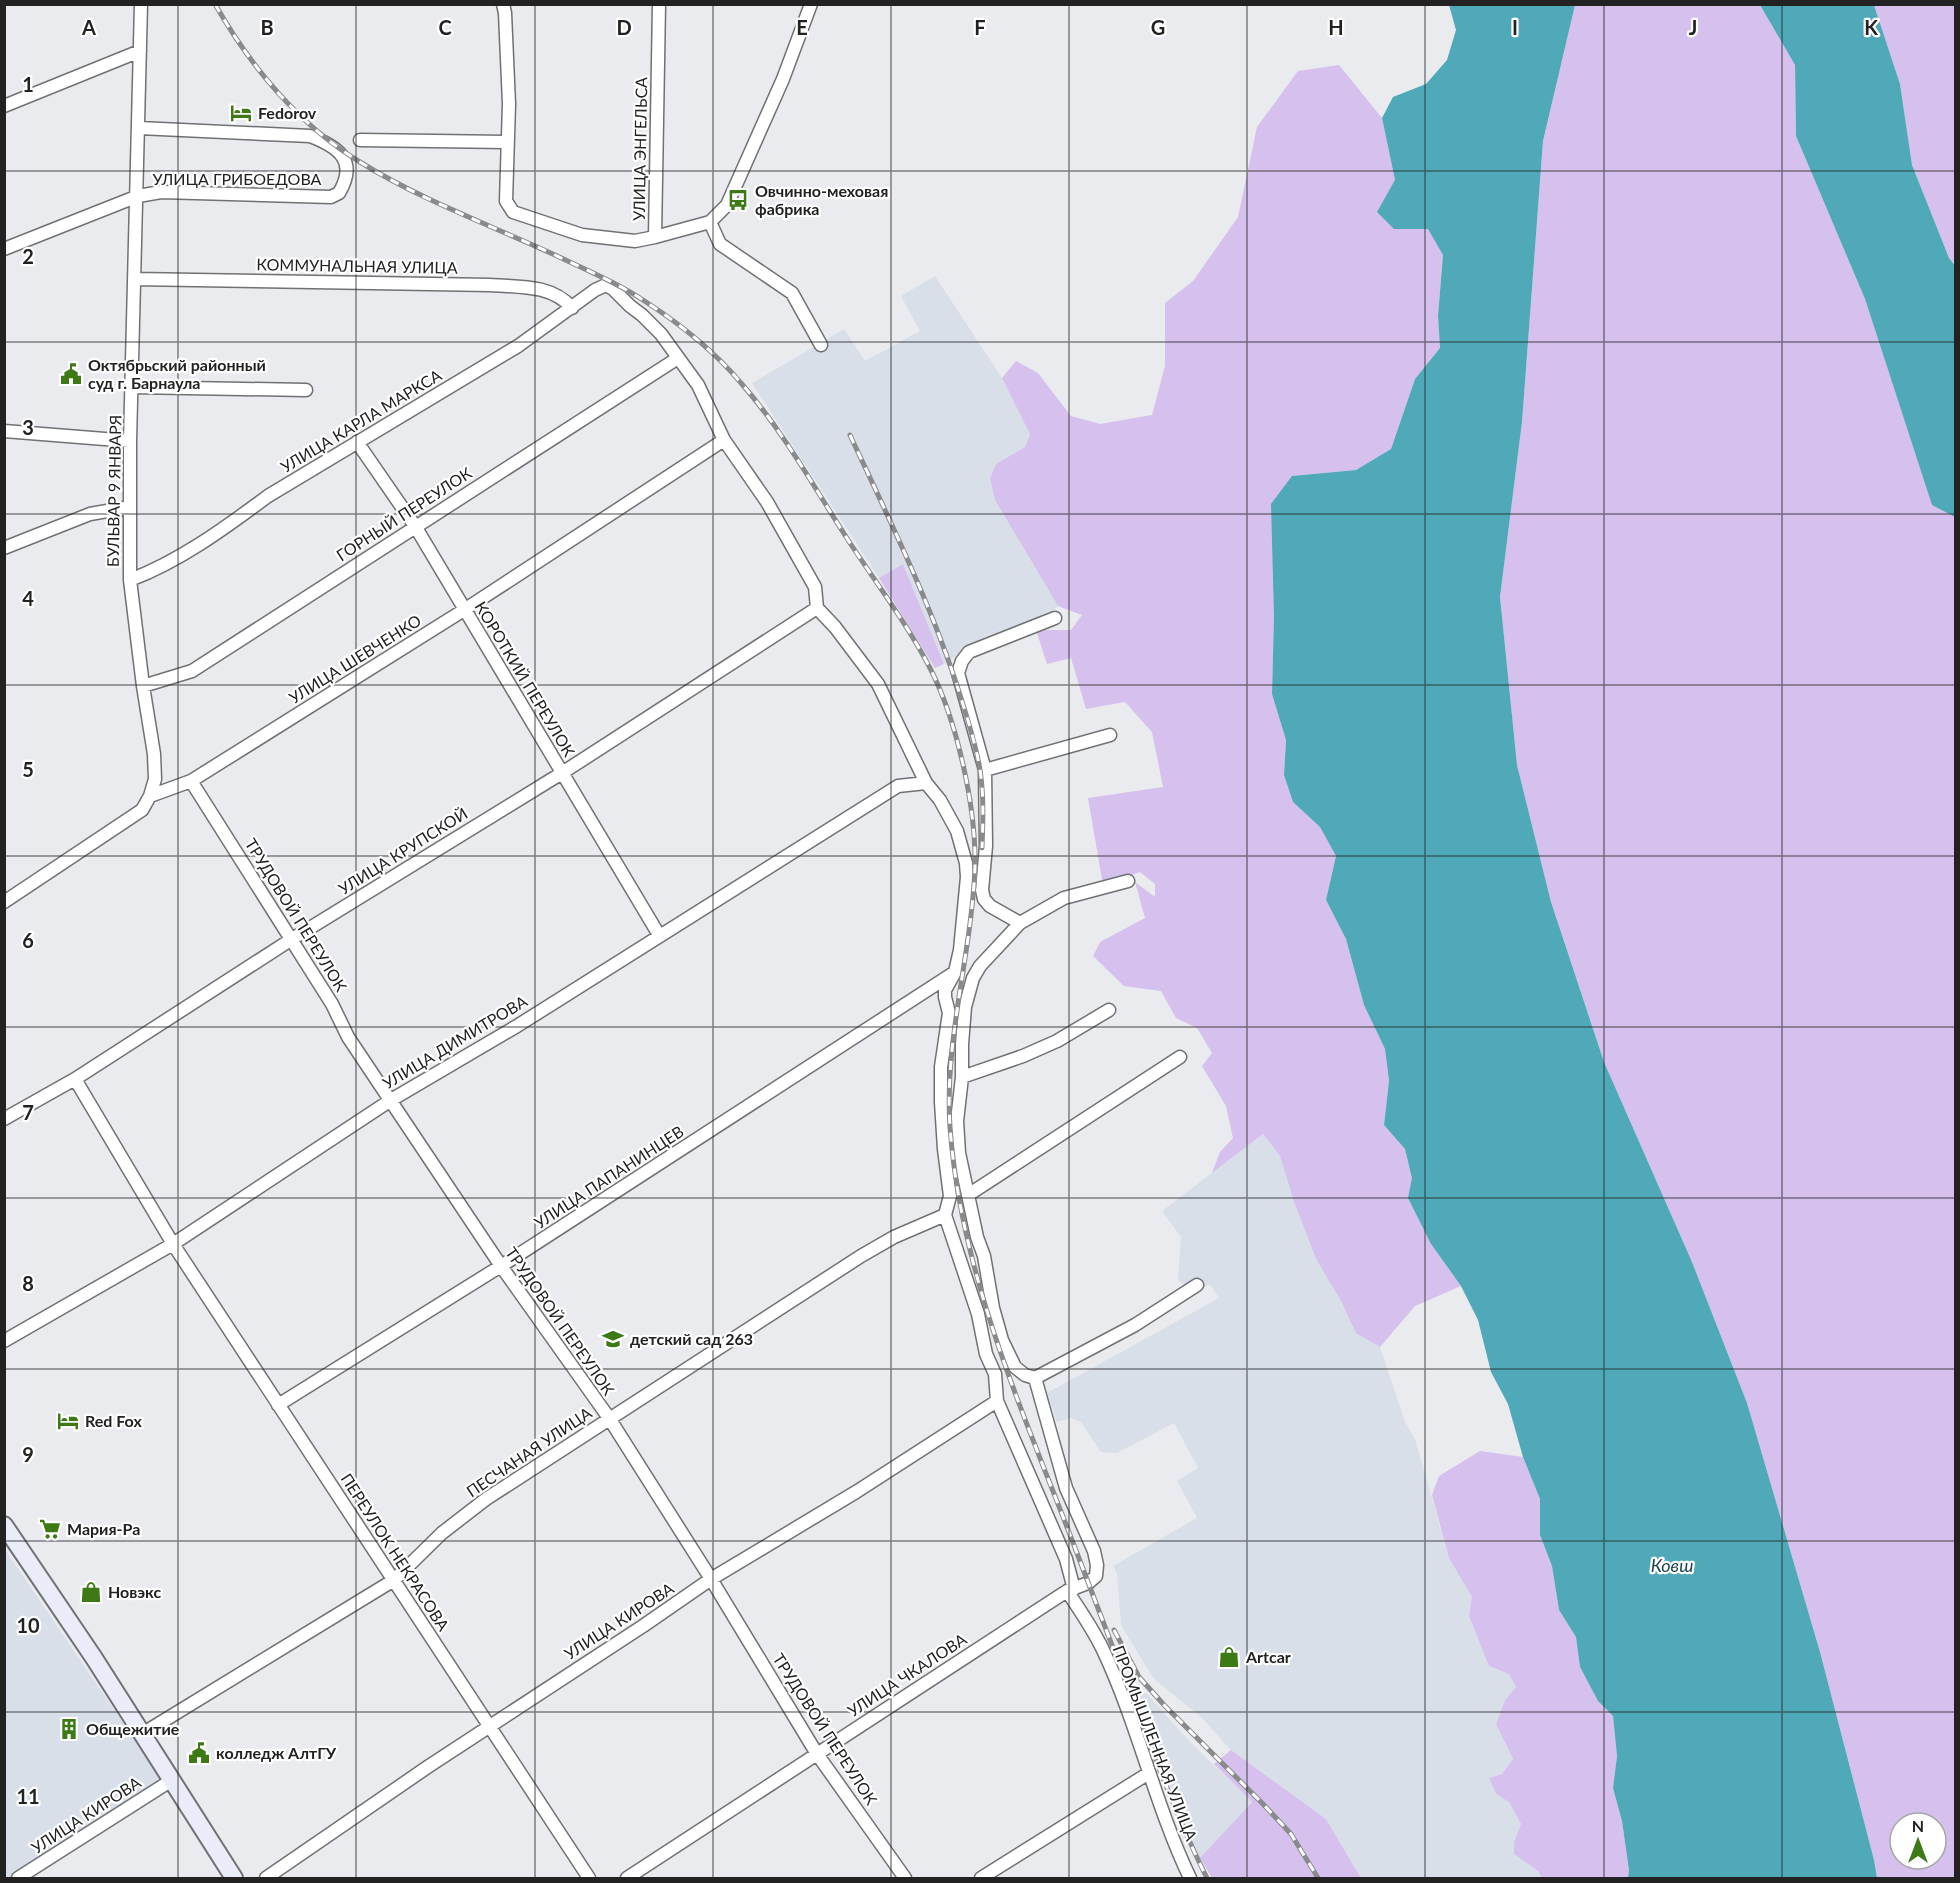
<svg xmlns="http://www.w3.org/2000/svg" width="1960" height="1883" viewBox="0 0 1960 1883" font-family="Lato,sans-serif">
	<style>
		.built { fill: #d9dfe9 }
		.green { fill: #d6c0ee; fill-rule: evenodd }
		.water { fill: #4fa9b8 }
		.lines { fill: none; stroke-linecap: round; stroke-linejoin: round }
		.street-casing { stroke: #6f7173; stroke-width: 15 }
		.secondary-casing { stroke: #6f7173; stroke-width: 20 }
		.street { stroke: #fff; stroke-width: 12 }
		.secondary { stroke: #ebecf9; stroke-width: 16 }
		.rail-casing { stroke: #898a8c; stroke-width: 5 }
		.rail { stroke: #fff; stroke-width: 3; stroke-dasharray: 9; stroke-linecap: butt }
		.grid { fill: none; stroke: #222223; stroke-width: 1.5; stroke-opacity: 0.55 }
		.labels { text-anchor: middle; stroke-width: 4.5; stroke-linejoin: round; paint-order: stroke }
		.poi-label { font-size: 16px; font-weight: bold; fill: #222223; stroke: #fff; text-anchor: start }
		.street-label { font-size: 16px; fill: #222223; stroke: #fff }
		.water-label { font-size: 18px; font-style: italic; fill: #1c454c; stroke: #fff }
		.grid-label { font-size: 20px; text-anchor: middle; font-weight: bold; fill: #222223; stroke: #fff; stroke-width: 4.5; stroke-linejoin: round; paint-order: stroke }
	</style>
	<rect width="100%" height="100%" fill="#e9ebee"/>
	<path class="built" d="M935 276 1002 378 1030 433 1025 447 996 464 990 478 995 500 1058 606 1048 616 967 649 944 664 903 564 879 578 752 383 844 329 865 361 920 331 901 296Z
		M1263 1134 1280 1156 1294 1202 1316 1259 1340 1299 1356 1332 1380 1347 1405 1422 1415 1439 1449 1558 1472 1597 1489 1666 1509 1674 1517 1688 1505 1700 1496 1724 1513 1759 1502 1774 1489 1778 1496 1794 1509 1802 1521 1824 1514 1842V1854L1538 1871 1542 1878H1361L1326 1819 1231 1750 1202 1718 1154 1679 1121 1625 1117 1573 1113 1566 1197 1518 1177 1481 1198 1468 1174 1423 1117 1453 1101 1452 1081 1422 1071 1418 1057 1422 1047 1393 1219 1298 1210 1284 1194 1293 1178 1280 1181 1237 1162 1211Z
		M4 1548 161 1779 8 1878H4Z
		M1146 1693 1192 1744 1252 1802 1200 1858 1135 1699Z"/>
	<path class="green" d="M1575 5H1760L1795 65 1796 136 1865 299 1932 504 1955 517V1878H1877L1874 1860 1820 1652 1747 1403 1692 1262 1604 1062 1551 902 1517 765 1500 597 1522 422 1543 141ZM1900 1823H1936V1859H1900Z
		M1874 5H1955V266L1949 258 1912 165 1900 84Z
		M1339 65 1382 118 1395 180 1394 229 1428 228 1443 255 1438 316 1440 348 1415 379 1391 449 1356 470 1292 476 1274 615 1272 694 1286 740 1284 775 1293 802 1320 827 1336 856 1326 900 1346 939 1364 1005 1385 1049 1389 1081 1384 1125 1405 1149 1431 1244 1461 1286 1415 1306 1380 1347 1356 1333 1340 1299 1316 1259 1294 1202 1280 1156 1263 1134 1212 1173 1220 1152 1233 1138 1226 1106 1202 1066 1212 1053 1197 1028 1176 1018 1161 991 1124 986 1093 956 1100 942 1145 918 1135 882 1155 897V884L1140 872 1103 885 1088 798 1163 787 1152 732 1125 702 1086 709 1071 658 1047 664 1036 630H1071L1082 615 1058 606 995 500 990 478 996 464 1025 447 1030 434 1002 378 1016 361 1038 373 1071 416 1100 424 1152 415 1165 366V303L1193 281 1238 217 1257 127 1298 71Z
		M903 564 944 664 935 668 879 578Z
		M1480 1451 1523 1457 1540 1499V1535L1552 1566 1559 1610 1576 1637 1580 1667 1598 1701 1613 1716 1617 1756 1613 1788 1622 1821 1629 1870 1628 1878H1542L1538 1871 1514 1854V1842L1521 1824 1509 1802 1496 1794 1489 1778 1502 1774 1513 1759 1496 1724 1505 1700 1516 1687 1509 1674 1489 1666 1469 1616 1472 1597 1449 1558 1432 1495 1439 1476Z
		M1231 1750 1326 1819 1361 1878H1212L1200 1858 1252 1802 1214 1764Z"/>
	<path class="water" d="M1449 5H1575L1543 141 1522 422 1500 597 1517 765 1551 902 1604 1062 1692 1262 1747 1403 1820 1652 1874 1860 1877 1878H1628L1629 1870 1622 1821 1613 1788 1617 1756 1613 1716 1598 1701 1580 1667 1576 1637 1559 1610 1552 1566 1540 1535V1499L1523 1457 1508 1404 1491 1372 1478 1320 1461 1286 1431 1244 1408 1198 1412 1178 1405 1149 1384 1125 1389 1081 1385 1049 1364 1005 1346 939 1326 900 1336 856 1320 827 1293 802 1284 775 1286 740 1272 694 1274 615 1271 504 1292 476 1356 470 1391 449 1415 379 1440 348 1438 316 1443 255 1428 229H1394L1377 212 1395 180 1382 118 1393 97 1426 84 1447 60 1456 30Z
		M1760 5H1874L1900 84 1912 165 1949 258 1955 266V517L1932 505 1865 299 1796 136 1795 65Z"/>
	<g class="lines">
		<defs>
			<path id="street" d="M503 4 505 13 509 104 506 201 513 212 582 235 635 241 655 237
				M659 4 655 237 710 222
				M4 106 140 51
				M360 140 507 142
				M710 222 727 205 783 79 811 4
				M710 222 720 244 792 293 821 345
				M4 249 138 196 161 192 331 197 339 193C358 161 339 147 310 136L139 128
				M135 279 490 285C518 287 552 284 572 308
				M132 387 306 390
				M4 431 130 441
				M357 442 415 526 659 935
				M4 548 90 514 130 507
				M130 580C180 561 225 528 268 496L518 346 595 290 606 285 613 289 630 306 642 315 661 334 698 385 724 440 767 502 815 587 817 608 835 627 878 684 926 783 940 800 957 831 966 863 967 877 960 950 955 972 945 990V997L949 1013 941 1067V1102L944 1149 950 1196 945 1215
				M143 686 192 671 678 358
				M985 770 1110 735
				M191 781 332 1004 348 1037 501 1266 609 1418 711 1579 817 1754 905 1878
				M150 796 191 781 464 610 724 440
				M4 902 142 810 150 796 155 779 154 754 143 686 130 580V441L141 4
				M1020 923 1064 898 1128 881
				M962 1077 1023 1056 1057 1041 1109 1010
				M75 1079 173 1244 589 1878
				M4 1119 75 1079 292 939 562 773 817 608
				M968 1195 1180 1057
				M945 1215 978 1314 986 1354 995 1374 997 1401 1066 1559 1074 1589
				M4 1341 173 1244 391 1100 517 1026 898 786 926 783
				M1035 1378 1025 1375 1015 1367 1002 1340 993 1308 984 1256 977 1237 959 1153 957 1121 962 1077V1044L965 1007 973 978 980 966 1020 923 990 906 984 899 982 890 986 846 985 770 958 673 962 661 969 652 1055 618
				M1035 1378 1135 1325 1197 1285
				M278 1405 501 1266 952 974
				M1067 1591C1080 1610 1093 1629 1103 1650 1138 1724 1155 1805 1190 1878
				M142 1734 394 1580 442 1533 486 1499 861 1256 894 1237 945 1215
				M18 1878 172 1780
				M266 1878 429 1766 643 1626 711 1579 856 1492 997 1401
				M627 1878 1067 1591 1088 1583 1096 1576 1097 1565 1094 1551 1066 1488 1035 1378
				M981 1878 1149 1773"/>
			<path id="secondary" d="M4 1525 94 1658 234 1878"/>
		</defs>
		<use href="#street" class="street-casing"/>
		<use href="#secondary" class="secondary-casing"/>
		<use href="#street" class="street"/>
		<use href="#secondary" class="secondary"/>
		<defs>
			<path id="rail" d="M215 4C250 66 299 125 360 162 421 200 490 225 555 255 586 270 618 283 646 302 680 324 715 352 741 383 784 432 815 489 850 543 877 584 907 624 930 668 957 721 976 806 975 866 972 953 944 1039 950 1127 961 1280 1027 1420 1080 1561 1106 1629 1131 1696 1157 1763 1173 1802 1188 1841 1207 1878
				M850 435C890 521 932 606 960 695 968 720 976 745 980 770 984 796 983 822 982 848
				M1114 1630 1139 1677 1165 1706 1263 1804 1291 1834 1318 1878"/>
		</defs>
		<use href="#rail" class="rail-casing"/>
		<use href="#rail" class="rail"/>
	</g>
	<path class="grid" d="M178 4V1878M356 4V1878M535 4V1878M713 4V1878M891 4V1878M1069 4V1878M1247 4V1878M1425 4V1878M1604 4V1878M1782 4V1878M4 171H1956M4 342H1956M4 514H1956M4 685H1956M4 856H1956M4 1027H1956M4 1198H1956M4 1369H1956M4 1541H1956M4 1712H1956"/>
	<defs>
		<symbol id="hotel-bare" viewBox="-9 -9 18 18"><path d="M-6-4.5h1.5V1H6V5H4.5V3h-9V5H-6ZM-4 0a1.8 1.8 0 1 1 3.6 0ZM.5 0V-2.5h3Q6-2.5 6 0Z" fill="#3d7a16" stroke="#fff" stroke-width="2.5" paint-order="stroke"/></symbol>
		<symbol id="bus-bare" viewBox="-9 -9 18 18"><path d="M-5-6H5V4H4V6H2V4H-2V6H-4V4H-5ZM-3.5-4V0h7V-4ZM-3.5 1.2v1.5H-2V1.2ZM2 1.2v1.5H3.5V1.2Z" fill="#3d7a16" stroke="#fff" stroke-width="2.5" paint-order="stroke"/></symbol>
		<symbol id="civic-bare" viewBox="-9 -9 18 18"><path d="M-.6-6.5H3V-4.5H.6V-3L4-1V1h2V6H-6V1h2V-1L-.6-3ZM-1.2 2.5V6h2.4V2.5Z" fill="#3d7a16" stroke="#fff" stroke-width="2.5" paint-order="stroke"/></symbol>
		<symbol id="school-bare" viewBox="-9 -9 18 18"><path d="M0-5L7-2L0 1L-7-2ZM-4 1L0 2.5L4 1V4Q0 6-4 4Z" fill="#3d7a16" stroke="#fff" stroke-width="2.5" paint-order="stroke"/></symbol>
		<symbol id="supermarket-bare" viewBox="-9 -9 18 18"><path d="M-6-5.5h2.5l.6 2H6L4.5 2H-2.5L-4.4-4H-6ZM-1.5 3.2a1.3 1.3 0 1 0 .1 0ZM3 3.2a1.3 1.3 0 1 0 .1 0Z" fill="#3d7a16" stroke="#fff" stroke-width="2.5" paint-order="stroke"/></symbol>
		<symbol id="shop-bare" viewBox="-9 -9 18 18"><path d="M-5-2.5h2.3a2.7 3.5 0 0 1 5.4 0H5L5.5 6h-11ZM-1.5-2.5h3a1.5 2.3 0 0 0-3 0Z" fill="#3d7a16" stroke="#fff" stroke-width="2.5" paint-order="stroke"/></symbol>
		<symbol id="building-bare" viewBox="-9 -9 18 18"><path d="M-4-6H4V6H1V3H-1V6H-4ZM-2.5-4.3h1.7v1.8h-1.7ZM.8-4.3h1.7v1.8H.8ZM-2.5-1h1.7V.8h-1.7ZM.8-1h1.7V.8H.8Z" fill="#3d7a16" stroke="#fff" stroke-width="2.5" paint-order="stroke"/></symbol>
	</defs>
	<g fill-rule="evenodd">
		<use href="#hotel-bare" x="226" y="98" width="30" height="30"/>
		<use href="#bus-bare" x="723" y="185" width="30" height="30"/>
		<use href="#civic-bare" x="56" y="359" width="30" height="30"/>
		<use href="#school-bare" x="598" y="1324" width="30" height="30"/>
		<use href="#hotel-bare" x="53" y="1406" width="30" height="30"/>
		<use href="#supermarket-bare" x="35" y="1514" width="30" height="30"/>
		<use href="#shop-bare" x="76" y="1577" width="30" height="30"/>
		<use href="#shop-bare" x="1214" y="1642" width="30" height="30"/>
		<use href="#building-bare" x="54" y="1714" width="30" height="30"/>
		<use href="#civic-bare" x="184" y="1738" width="30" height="30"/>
	</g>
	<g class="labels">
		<g class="poi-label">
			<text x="258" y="119">Fedorov</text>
			<text x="755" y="197">Овчинно-меховая<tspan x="755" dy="18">фабрика</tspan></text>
			<text x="88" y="371">Октябрьский районный<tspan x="88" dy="18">суд г. Барнаула</tspan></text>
			<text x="630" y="1345">детский сад 263</text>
			<text x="85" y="1427">Red Fox</text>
			<text x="67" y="1535">Мария-Ра</text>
			<text x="108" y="1598">Новэкс</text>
			<text x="1246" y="1663">Artcar</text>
			<text x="86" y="1735">Общежитие</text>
			<text x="216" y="1759">колледж АлтГУ</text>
		</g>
		<g class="street-label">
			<text transform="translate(640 149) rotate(-89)" y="6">УЛИЦА ЭНГЕЛЬСА</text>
			<text x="237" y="185">УЛИЦА ГРИБОЕДОВА</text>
			<text transform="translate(357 266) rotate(1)" y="6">КОММУНАЛЬНАЯ УЛИЦА</text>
			<text transform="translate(361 421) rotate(-31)" y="6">УЛИЦА КАРЛА МАРКСА</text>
			<text transform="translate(114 491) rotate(-89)" y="6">БУЛЬВАР 9 ЯНВАРЯ</text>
			<text transform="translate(404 514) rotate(-33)" y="6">ГОРНЫЙ ПЕРЕУЛОК</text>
			<text transform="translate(355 659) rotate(-32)" y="6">УЛИЦА ШЕВЧЕНКО</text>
			<text transform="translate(525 679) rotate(59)" y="6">КОРОТКИЙ ПЕРЕУЛОК</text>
			<text transform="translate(403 851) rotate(-32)" y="6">УЛИЦА КРУПСКОЙ</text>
			<text transform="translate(296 915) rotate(58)" y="6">ТРУДОВОЙ ПЕРЕУЛОК</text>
			<text transform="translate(455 1042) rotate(-31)" y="6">УЛИЦА ДИМИТРОВА</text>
			<text transform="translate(609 1177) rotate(-33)" y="6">УЛИЦА ПАПАНИНЦЕВ</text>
			<text transform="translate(560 1321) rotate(55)" y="6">ТРУДОВОЙ ПЕРЕУЛОК</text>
			<text transform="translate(529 1452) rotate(-34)" y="6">ПЕСЧАНАЯ УЛИЦА</text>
			<text transform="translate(395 1552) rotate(57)" y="6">ПЕРЕУЛОК НЕКРАСОВА</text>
			<text transform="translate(619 1621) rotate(-33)" y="6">УЛИЦА КИРОВА</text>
			<text transform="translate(907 1675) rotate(-33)" y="6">УЛИЦА ЧКАЛОВА</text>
			<text transform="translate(825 1729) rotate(57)" y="6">ТРУДОВОЙ ПЕРЕУЛОК</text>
			<text transform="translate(1155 1743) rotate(69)" y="6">ПРОМЫШЛЕННАЯ УЛИЦА</text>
			<text transform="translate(86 1815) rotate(-33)" y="6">УЛИЦА КИРОВА</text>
		</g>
		<g class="water-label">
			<text x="1672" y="1572">Ковш</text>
		</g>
	</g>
	<g class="grid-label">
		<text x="89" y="35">A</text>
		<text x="267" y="35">B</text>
		<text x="445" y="35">C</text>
		<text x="624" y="35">D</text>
		<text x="802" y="35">E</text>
		<text x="980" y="35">F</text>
		<text x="1158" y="35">G</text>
		<text x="1336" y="35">H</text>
		<text x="1515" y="35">I</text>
		<text x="1693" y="35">J</text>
		<text x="1871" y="35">K</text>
		<text x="28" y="92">1</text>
		<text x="28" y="264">2</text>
		<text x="28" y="435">3</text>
		<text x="28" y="606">4</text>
		<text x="28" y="777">5</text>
		<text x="28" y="948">6</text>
		<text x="28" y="1120">7</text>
		<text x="28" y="1291">8</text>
		<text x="28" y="1462">9</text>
		<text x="28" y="1633">10</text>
		<text x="28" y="1804">11</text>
	</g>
	<rect width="1960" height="1883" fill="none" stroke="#222223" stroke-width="12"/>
	<g transform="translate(1918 1841)"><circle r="28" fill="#ffffff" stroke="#a7a7a7" stroke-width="1.5"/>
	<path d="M0-4.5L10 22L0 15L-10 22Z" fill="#3d7a16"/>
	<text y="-9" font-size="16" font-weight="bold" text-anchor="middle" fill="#222223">N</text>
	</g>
</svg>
